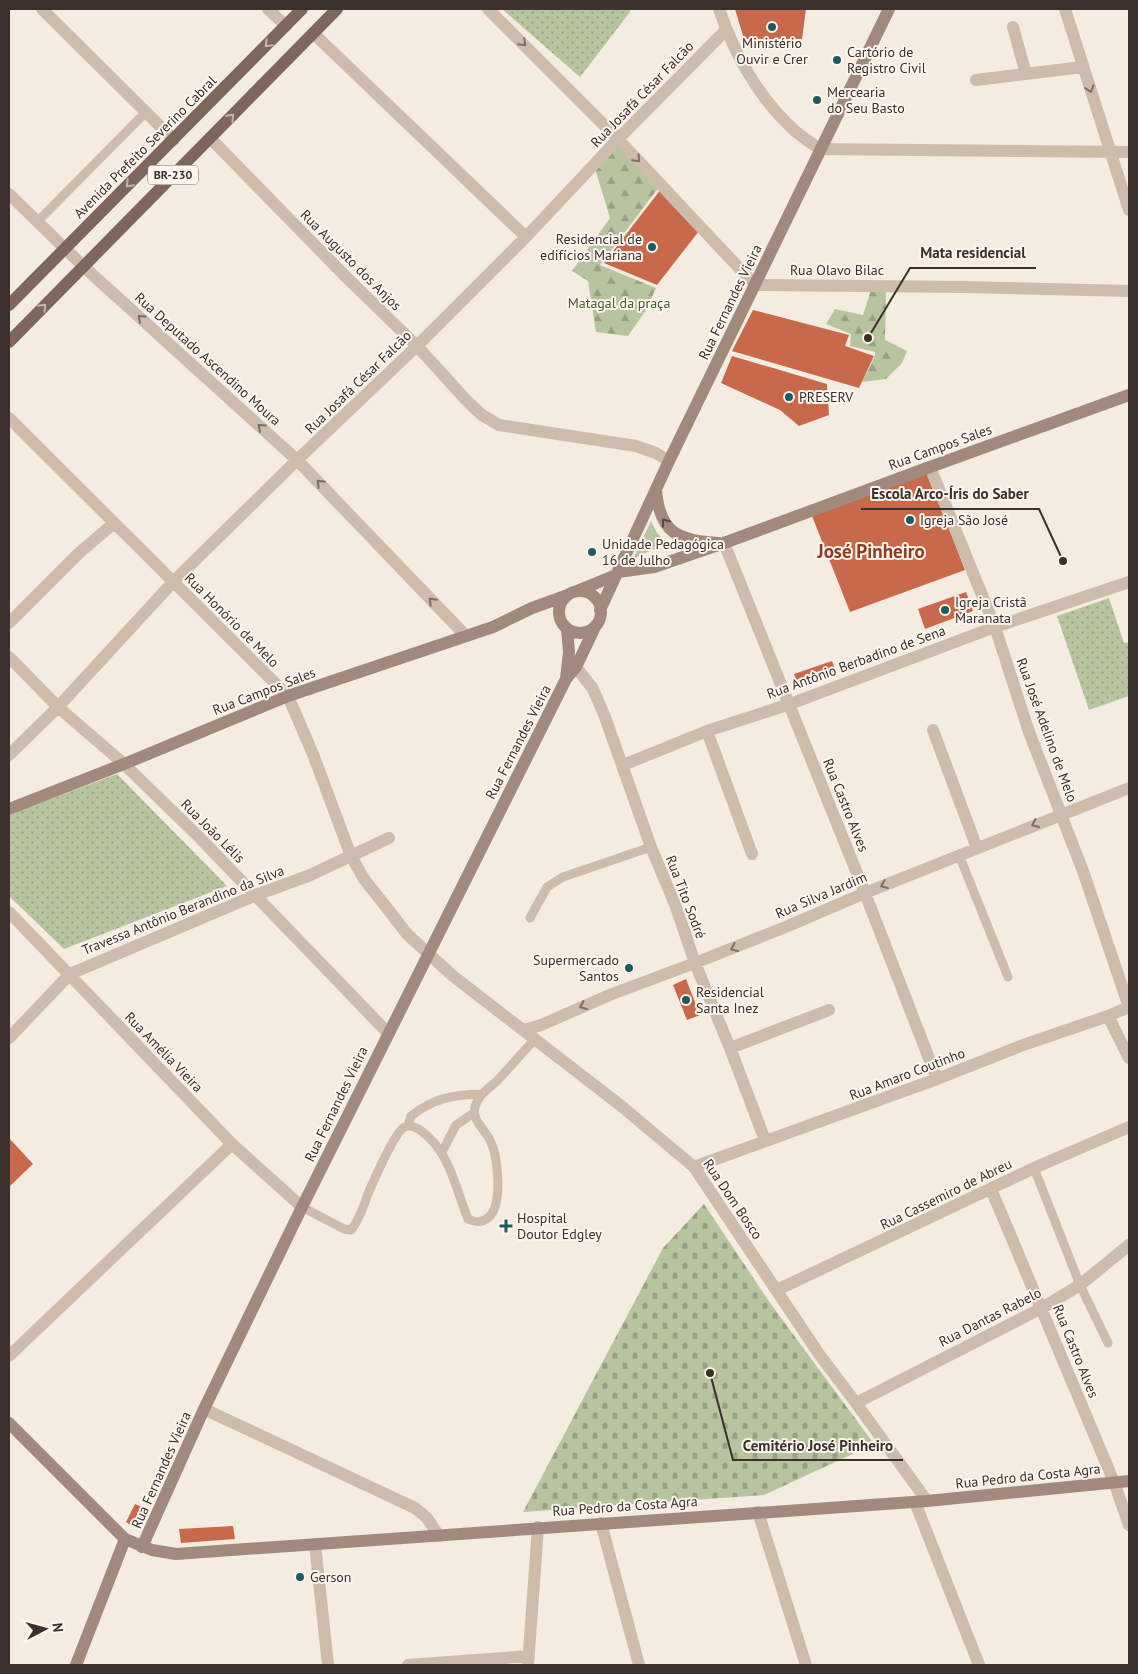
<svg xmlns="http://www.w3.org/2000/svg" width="1138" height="1674" viewBox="0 0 1138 1674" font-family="'PT Sans',sans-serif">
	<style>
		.grass { fill: url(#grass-dots) }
		.forest { fill: url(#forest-firs) }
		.cemetery { fill: url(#cemetery-stones) }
		.park { fill: url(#park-tufts) }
		.building { fill: #c8694b }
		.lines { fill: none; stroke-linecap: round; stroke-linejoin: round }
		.lane { stroke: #cdbbac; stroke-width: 9 }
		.street { stroke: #cdbbac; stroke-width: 12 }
		.secondary { stroke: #a18a7d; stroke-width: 12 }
		.primary { stroke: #7d675c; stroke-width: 12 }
		.oneway { stroke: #7d6f65 }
		.oneway2 { stroke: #c2b5ac }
		.oneway3 { stroke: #544640 }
		.poi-dot { fill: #1f5a5e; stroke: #fbf5ee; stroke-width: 2 }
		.labels { text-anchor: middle; stroke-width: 4; stroke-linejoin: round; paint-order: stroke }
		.shield { fill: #fbf5ee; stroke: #756b66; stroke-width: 1 }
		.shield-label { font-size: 12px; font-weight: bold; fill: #3b302b }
		.poi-label { font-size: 14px; fill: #3b302b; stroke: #fbf5ee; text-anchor: start }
		.street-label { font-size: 14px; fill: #3b302b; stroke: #fbf5ee }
		.park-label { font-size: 14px; fill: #4a5a2e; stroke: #fbf5ee }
		.district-label { font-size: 19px; font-weight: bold; fill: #8c3b22; stroke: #fbf5ee }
		.leader { fill: none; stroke: #3b302b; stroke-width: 2 }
		.callout-dot { fill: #3b302b; stroke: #fbf5ee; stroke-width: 2 }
		.callout-label { font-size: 15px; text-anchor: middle; font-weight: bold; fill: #3b302b; stroke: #fbf5ee; stroke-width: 4; stroke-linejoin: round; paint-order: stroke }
	</style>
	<defs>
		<pattern id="grass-dots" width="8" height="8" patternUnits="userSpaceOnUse" patternTransform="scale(1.25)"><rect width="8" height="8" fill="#b8c4a0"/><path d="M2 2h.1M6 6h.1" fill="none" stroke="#97a083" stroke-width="1.8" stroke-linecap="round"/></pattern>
		<pattern id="forest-firs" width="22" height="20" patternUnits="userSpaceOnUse" patternTransform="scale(1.25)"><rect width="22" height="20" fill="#b8c4a0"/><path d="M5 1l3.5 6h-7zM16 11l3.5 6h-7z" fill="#97a083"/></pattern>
		<pattern id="cemetery-stones" width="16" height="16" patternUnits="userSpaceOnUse" patternTransform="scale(1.25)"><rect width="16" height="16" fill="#b8c4a0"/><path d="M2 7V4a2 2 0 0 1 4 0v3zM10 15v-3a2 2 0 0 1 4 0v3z" fill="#97a083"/></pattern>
		<pattern id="park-tufts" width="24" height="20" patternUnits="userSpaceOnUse" patternTransform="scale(1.25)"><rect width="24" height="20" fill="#b8c4a0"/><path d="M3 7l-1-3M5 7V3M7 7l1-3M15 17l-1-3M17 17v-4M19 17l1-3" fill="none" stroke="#97a083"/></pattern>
	</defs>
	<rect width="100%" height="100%" fill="#f4ebe1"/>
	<path class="grass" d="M502 9H630V12L580 77Z
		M1109 598 1124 643 1129 642V696L1089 710 1057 616Z
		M117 774 227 886 64 949 9 896V815Z"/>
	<path class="forest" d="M619 145 659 187 600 265 656 288 646 310 628 336 596 332 588 281 572 271 610 218 595 169Z
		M871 290H886L885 340 907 351 902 363 886 379 862 382 875 356V352L850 346 851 334 826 324 835 309 863 315Z"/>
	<path class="cemetery" d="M704 1204 770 1303 874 1444 764 1495 523 1512 663 1248Z"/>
	<path class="park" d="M651 521 657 533 668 543 634 558Z"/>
	<path class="building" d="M735 9H806L802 39H744Z
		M661 189 699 231 657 285 604 263Z
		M753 310 849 335 845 346 874 356 859 388 732 351Z
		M732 356 827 384 829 415 799 426 780 410 721 383Z
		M928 473 965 570 850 612 812 516Z
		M966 592 973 611 925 629 918 609Z
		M832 661 837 674 799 688 794 674Z
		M686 979 700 1015 687 1020 673 985Z
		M9 1138 33 1164 9 1187Z
		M135 1504 144 1508 136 1523 130 1525 126 1522Z
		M233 1526 235 1539 181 1543 179 1529Z"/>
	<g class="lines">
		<path class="lane" d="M37 222 146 112
			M959 855 1008 977
			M530 918 547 887 563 877 651 847
			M408 1126 411 1116C434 1098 452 1095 481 1094
			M442 1152 456 1125 474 1113
			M1034 1168 1080 1285 1108 1343
			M302 1207 344 1229 351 1230C361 1218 364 1203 370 1189 376 1176 393 1136 403 1128 408 1124 415 1127 420 1130 450 1151 455 1187 468 1219 476 1223 482 1223 489 1217 503 1204 498 1156 490 1140 485 1130 471 1119 475 1107 478 1095 488 1089 497 1081 510 1067 522 1053 535 1039"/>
		<path class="street" d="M42 9 174 140
			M268 9 286 26
			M488 9 618 139 755 285 962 287 1129 291
			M719 9C734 53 759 99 795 131 802 137 811 143 820 149L1129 152
			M1065 9 1129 210
			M1013 27 1026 74
			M313 33 526 237
			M976 80 1083 67
			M210 138 346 277 417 346 468 402 482 415 499 425 636 446 656 453 669 461
			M9 194 83 266 297 460 466 636
			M9 418 288 696 313 754 351 856 364 879 387 908 407 934 453 976 620 1105 694 1167 819 1354 856 1403 927 1501
			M930 467 995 627 1029 732 1083 871 1129 1007
			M724 543 865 893 937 1079
			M9 623 79 553 113 524
			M9 657 58 707 124 764 199 837 388 1033
			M576 667 593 689 605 717 651 847 676 907 695 963 730 1048 765 1140
			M933 730 977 848
			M707 731 752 854
			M9 755 58 707 173 582 297 460 417 346 526 237 618 139 726 30
			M623 765 707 731 790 704 995 627 1129 582
			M9 912 232 1144 302 1207
			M1108 1016 1129 1058
			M524 1030 541 1025 612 994 695 963 788 926 865 893 1129 788
			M9 1038 70 974 256 895 308 876 389 838
			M730 1048 829 1010
			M694 1167 937 1079 1023 1045 1108 1016 1129 1007
			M991 1189 1114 1482 1129 1525
			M777 1290 1034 1168 1129 1127
			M9 1356 232 1144
			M856 1403 1042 1308 1080 1285 1129 1245
			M204 1409 415 1508 427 1518 439 1536
			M915 1502 979 1665
			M758 1512 806 1665
			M601 1523 639 1665
			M315 1544 328 1665
			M408 1665 529 1656
			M528 1665 538 1527"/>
		<path class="secondary" d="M656 490C660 535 679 540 719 543
			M618 572 654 567 724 543 930 467 1129 395
			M577 591 616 575
			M559 612a21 21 0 1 1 42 0a21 21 0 1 1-42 0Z
			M600 610 669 461 889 9
			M566 679 569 652 567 629
			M9 809 124 764 288 696 493 627 532 608 568 595
			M9 1423 125 1539 152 1550 176 1554 927 1501 1129 1481
			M142 1547 204 1409 302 1207 566 679 576 667 595 627
			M76 1665 125 1539"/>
		<path class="primary" d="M9 305 302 9
			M9 342 337 9"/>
	</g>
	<defs><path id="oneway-chevron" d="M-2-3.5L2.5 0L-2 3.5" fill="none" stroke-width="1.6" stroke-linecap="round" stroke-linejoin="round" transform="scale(1.25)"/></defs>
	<g class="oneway">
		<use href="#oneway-chevron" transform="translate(523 43) rotate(45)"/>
		<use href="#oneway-chevron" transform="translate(1090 89) rotate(72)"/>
		<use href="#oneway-chevron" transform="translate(637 159) rotate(47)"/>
		<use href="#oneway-chevron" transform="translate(141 318) rotate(-138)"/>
		<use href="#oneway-chevron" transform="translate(261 427) rotate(-138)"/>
		<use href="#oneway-chevron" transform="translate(320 483) rotate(-134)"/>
		<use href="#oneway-chevron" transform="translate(432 601) rotate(-134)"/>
		<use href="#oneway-chevron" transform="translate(1035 824) rotate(157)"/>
		<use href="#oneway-chevron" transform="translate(884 885) rotate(158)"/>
		<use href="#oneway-chevron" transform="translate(734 948) rotate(158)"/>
		<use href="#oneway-chevron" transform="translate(583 1006) rotate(156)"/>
	</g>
	<g class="oneway2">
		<use href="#oneway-chevron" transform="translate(268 44) rotate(135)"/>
		<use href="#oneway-chevron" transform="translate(231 117) rotate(-46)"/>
		<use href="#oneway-chevron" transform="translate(129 184) rotate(135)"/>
		<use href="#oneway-chevron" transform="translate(43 307) rotate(-46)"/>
	</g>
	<use class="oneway3" href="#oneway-chevron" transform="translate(665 522) rotate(-127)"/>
	<g class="poi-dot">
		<circle cx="772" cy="27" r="5"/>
		<circle cx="837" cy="60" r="5"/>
		<circle cx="817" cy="100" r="5"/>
		<circle cx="652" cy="247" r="5"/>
		<circle cx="789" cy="397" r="5"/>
		<circle cx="910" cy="520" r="5"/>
		<circle cx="592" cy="552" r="5"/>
		<circle cx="945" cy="610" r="5"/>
		<circle cx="629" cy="968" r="5"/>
		<circle cx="686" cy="1000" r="5"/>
		<path d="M503.5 1218.5h5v5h5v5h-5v5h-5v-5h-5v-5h5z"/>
		<circle cx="300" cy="1577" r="5"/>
	</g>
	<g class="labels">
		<rect class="shield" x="148" y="165.5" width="50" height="19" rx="4"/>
		<g class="shield-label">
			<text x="173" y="179">BR-230</text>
		</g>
		<g class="poi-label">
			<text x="772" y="48" text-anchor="middle">Ministério<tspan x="772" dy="16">Ouvir e Crer</tspan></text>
			<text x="847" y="57">Cartório de<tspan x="847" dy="16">Registro Civil</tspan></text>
			<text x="827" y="97">Mercearia<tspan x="827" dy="16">do Seu Basto</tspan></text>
			<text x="642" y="244" text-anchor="end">Residencial de<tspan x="642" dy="16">edifícios Mariana</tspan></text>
			<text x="799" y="402">PRESERV</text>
			<text x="920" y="525">Igreja São José</text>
			<text x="602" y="549">Unidade Pedagógica<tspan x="602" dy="16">16 de Julho</tspan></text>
			<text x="955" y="607">Igreja Cristã<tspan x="955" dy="16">Maranata</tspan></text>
			<text x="619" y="965" text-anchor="end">Supermercado<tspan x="619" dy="16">Santos</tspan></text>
			<text x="696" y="997">Residencial<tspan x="696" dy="16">Santa Inez</tspan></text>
			<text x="517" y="1223">Hospital<tspan x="517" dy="16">Doutor Edgley</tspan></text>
			<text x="310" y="1582">Gerson</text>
		</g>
		<g class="street-label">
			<text transform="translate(642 94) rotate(-46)" y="5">Rua Josafá César Falcão</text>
			<text transform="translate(145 147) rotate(-45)" y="5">Avenida Prefeito Severino Cabral</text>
			<text transform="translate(351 260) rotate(45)" y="5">Rua Augusto dos Anjos</text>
			<text x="837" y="275">Rua Olavo Bilac</text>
			<text transform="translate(730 302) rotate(-64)" y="5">Rua Fernandes Vieira</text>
			<text transform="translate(208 359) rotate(42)" y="5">Rua Deputado Ascendino Moura</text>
			<text transform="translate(358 382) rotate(-44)" y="5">Rua Josafá César Falcão</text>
			<text transform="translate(940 447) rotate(-20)" y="5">Rua Campos Sales</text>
			<text transform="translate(232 620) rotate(45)" y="5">Rua Honório de Melo</text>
			<text transform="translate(856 662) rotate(-20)" y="5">Rua Antônio Berbadino de Sena</text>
			<text transform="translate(264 691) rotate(-21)" y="5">Rua Campos Sales</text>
			<text transform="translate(1047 730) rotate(70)" y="5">Rua José Adelino de Melo</text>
			<text transform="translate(518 742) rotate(-63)" y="5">Rua Fernandes Vieira</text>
			<text transform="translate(846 805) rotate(68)" y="5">Rua Castro Alves</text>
			<text transform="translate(213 831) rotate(45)" y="5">Rua João Lélis</text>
			<text transform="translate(821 895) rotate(-23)" y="5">Rua Silva Jardim</text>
			<text transform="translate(686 897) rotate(69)" y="5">Rua Tito Sodré</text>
			<text transform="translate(183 910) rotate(-22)" y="5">Travessa Antônio Berandino da Silva</text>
			<text transform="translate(164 1052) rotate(46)" y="5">Rua Amélia Vieira</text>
			<text transform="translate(907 1074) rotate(-21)" y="5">Rua Amaro Coutinho</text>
			<text transform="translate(336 1104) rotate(-64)" y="5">Rua Fernandes Vieira</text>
			<text transform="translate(946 1194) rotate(-26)" y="5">Rua Cassemiro de Abreu</text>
			<text transform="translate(733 1199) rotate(56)" y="5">Rua Dom Bosco</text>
			<text transform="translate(990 1317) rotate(-27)" y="5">Rua Dantas Rabelo</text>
			<text transform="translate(1076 1351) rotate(68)" y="5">Rua Castro Alves</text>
			<text transform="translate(161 1470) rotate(-66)" y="5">Rua Fernandes Vieira</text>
			<text transform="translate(1028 1476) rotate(-6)" y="5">Rua Pedro da Costa Agra</text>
			<text transform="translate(625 1506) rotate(-4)" y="5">Rua Pedro da Costa Agra</text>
		</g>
		<g class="park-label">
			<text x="619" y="308">Matagal da praça</text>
		</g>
		<g class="district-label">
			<text x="871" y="558">José Pinheiro</text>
		</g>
	</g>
	<path class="leader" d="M868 338L910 268H1036M1063 561L1039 509H861M710 1373L733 1460H903"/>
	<g class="callout-dot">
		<circle cx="868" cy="338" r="5"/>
		<circle cx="1063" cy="561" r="5"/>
		<circle cx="710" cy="1373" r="5"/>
	</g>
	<g class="callout-label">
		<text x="973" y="258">Mata residencial</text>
		<text x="950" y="499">Escola Arco-Íris do Saber</text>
		<text x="818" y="1451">Cemitério José Pinheiro</text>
	</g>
	<rect width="1138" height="1674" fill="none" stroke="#3b302b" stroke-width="20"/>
	<g transform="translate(45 1629) rotate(84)" stroke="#fbf5ee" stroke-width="4" paint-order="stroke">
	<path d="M0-4L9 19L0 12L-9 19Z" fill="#3b302b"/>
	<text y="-8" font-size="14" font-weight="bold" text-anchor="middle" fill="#3b302b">N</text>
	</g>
</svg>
